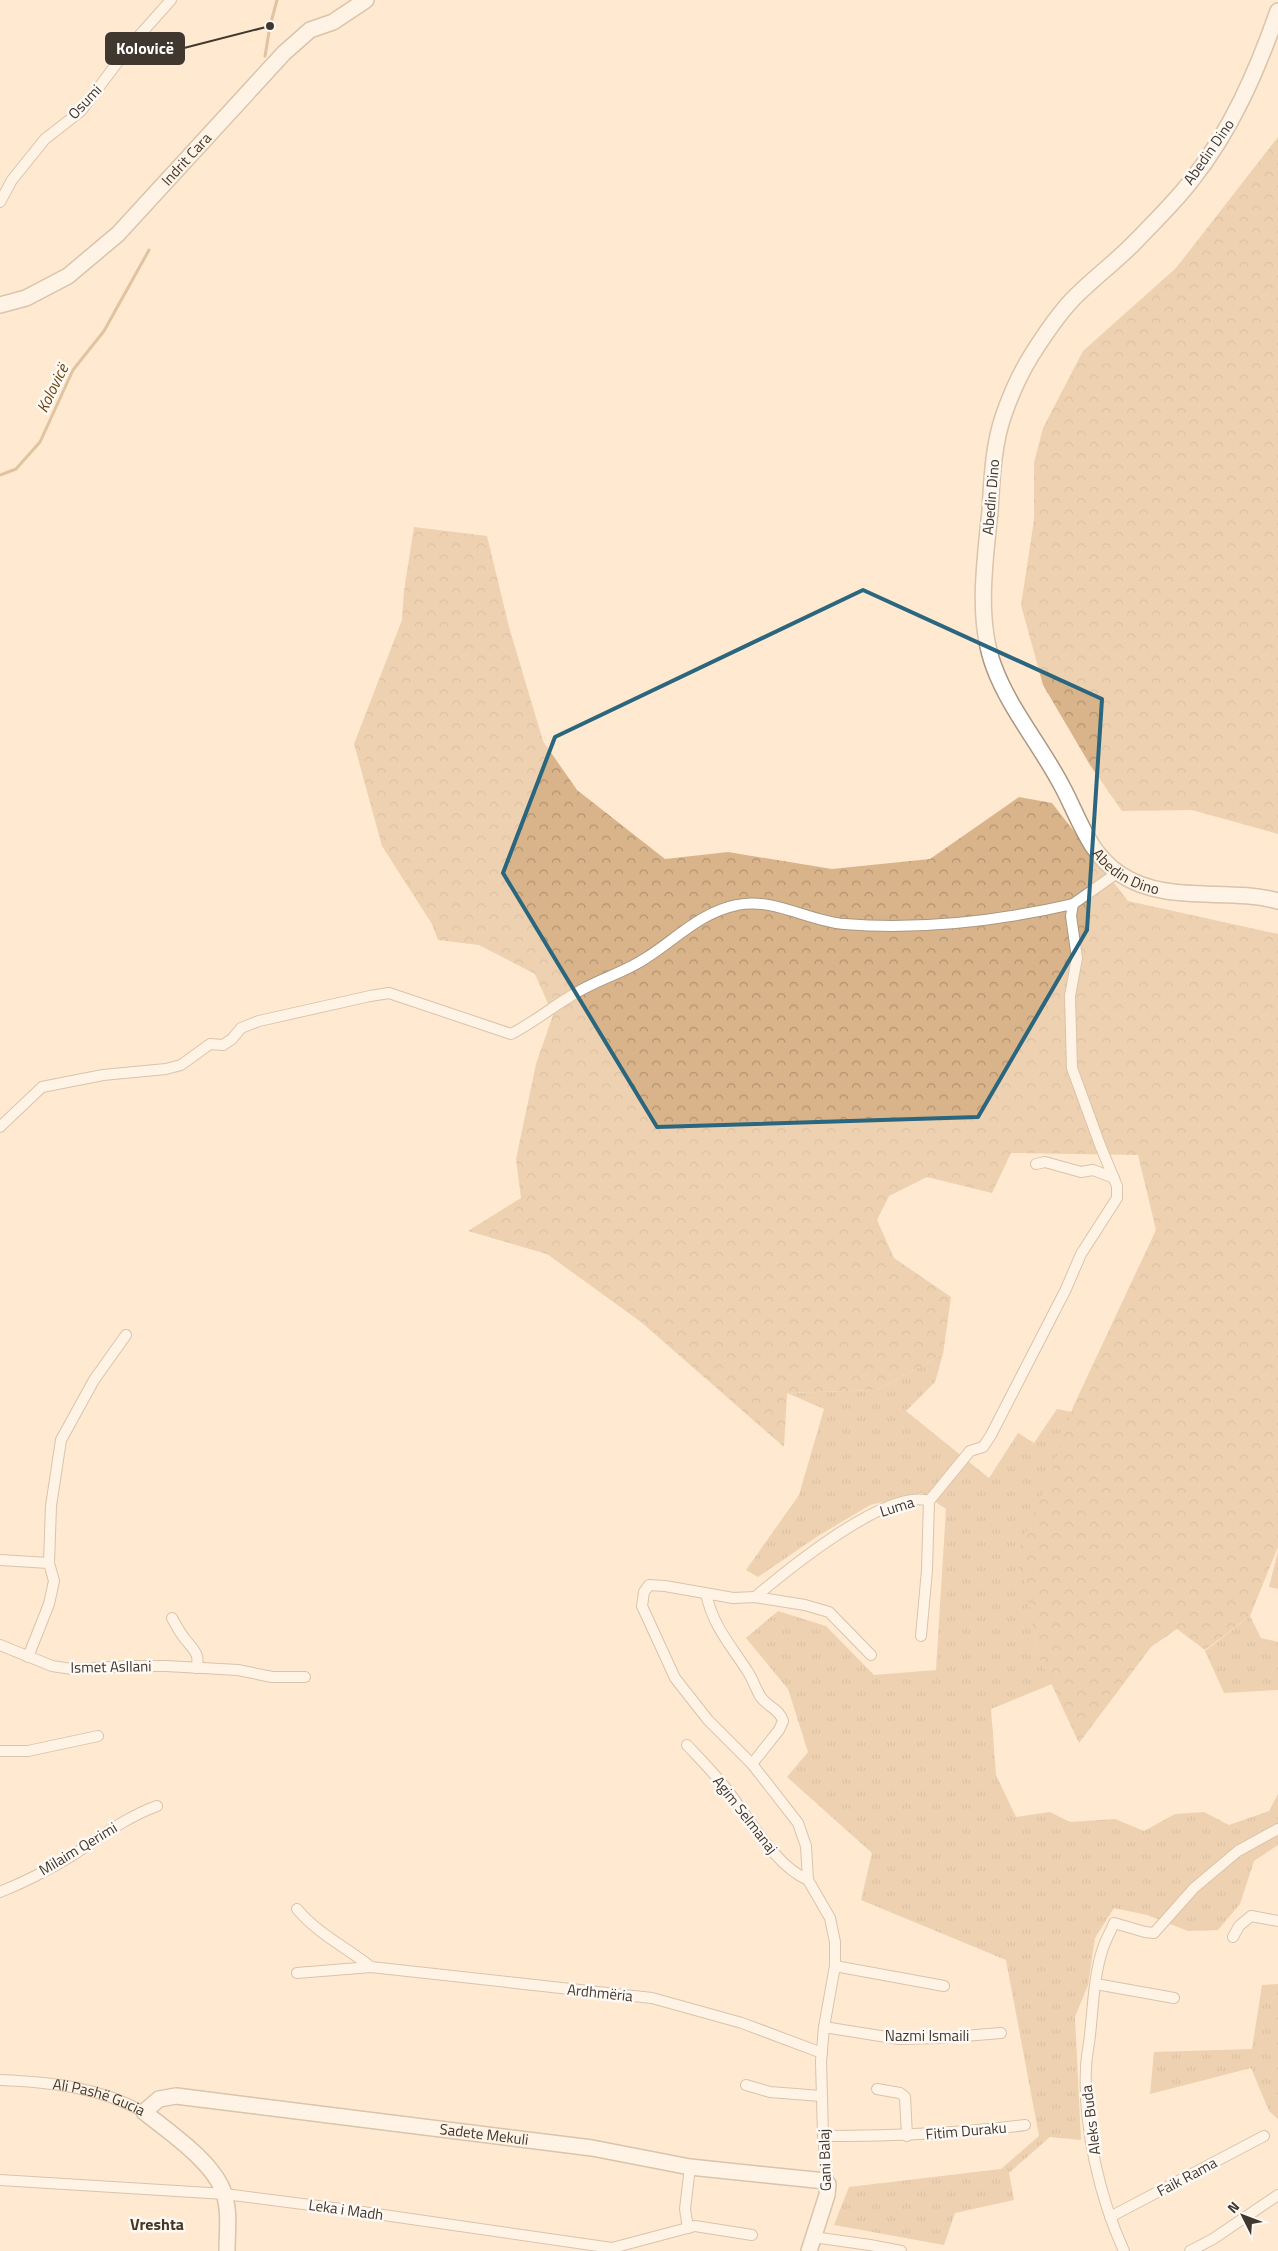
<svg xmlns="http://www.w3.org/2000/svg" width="1278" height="2251" viewBox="0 0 1278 2251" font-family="'Titillium Web',sans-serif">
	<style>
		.grass { fill: url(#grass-tufts) }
		.forest { fill: url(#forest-crowns) }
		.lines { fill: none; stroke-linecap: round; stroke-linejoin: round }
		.stream { stroke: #ba9468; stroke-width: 3 }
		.street-casing { stroke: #ab9780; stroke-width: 12 }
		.secondary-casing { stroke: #ab9780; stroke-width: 18 }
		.street { stroke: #fff; stroke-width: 10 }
		.secondary { stroke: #fff; stroke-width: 15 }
		.marked { fill: none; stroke: #2a667e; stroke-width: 4; stroke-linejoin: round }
		.labels { text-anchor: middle; stroke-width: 5; stroke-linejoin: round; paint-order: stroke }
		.street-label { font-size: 15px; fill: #40382e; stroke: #fef9f4 }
		.water-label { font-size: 16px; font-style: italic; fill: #674209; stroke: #fef9f4 }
		.neighbourhood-label { font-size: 16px; font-weight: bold; fill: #483723; stroke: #fef9f4 }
		.leader { fill: none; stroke: #40382e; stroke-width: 2 }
		.callout-dot { fill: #40382e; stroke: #fef9f4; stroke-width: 2 }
		.callout { fill: #40382e; stroke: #40382e; stroke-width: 2 }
		.callout-label { font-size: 16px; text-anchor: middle; font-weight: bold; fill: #fff }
	</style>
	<defs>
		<pattern id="grass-tufts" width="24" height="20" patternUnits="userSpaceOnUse" patternTransform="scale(1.25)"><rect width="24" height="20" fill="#d9b48a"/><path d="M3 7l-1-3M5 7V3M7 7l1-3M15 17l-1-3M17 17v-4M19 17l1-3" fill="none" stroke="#b19371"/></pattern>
		<pattern id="forest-crowns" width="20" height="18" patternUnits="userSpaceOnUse" patternTransform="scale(1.25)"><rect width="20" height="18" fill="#d9b48a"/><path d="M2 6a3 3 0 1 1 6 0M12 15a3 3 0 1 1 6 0" fill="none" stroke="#b19371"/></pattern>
	</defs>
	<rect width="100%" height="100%" fill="#ffe9d0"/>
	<path class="grass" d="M943 1354 935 1382 906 1411 989 1478 1018 1433 1034 1443 1057 1409 1072 1412 1022 1559 1038 1655 1052 1684 991 1709 996 1775 1016 1817 1050 1812 1070 1822 1115 1819 1144 1831 1175 1814 1204 1812 1229 1825 1269 1811 1278 1794V1845L1254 1861 1240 1904 1218 1930 1188 1931 1147 1915 1114 1908 1095 1938 1088 1985 1075 2017 1081 2140 1050 2137 1009 2173 1014 2200 955 2213 944 2245 834 2225 849 2187 1001 2169 1039 2136 1006 1960 861 1900 872 1853 787 1777 808 1752 788 1689 746 1638 778 1611 826 1626 874 1675 936 1670 946 1509 922 1493 870 1505 818 1536 758 1577 746 1570 799 1495 824 1409 787 1393 877 1390Z
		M1278 1551V1589L1269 1587Z
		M1250 1616 1261 1638 1278 1642V1690L1224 1693 1205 1651Z
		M1278 1984V2119L1269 2111 1251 2068 1150 2094 1154 2052 1252 2049 1262 1985Z"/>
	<path class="forest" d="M1278 137V834L1192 810 1122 811 1090 765 1043 685 1021 605 1034 520V463L1043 428 1083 351 1176 268Z
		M414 527 487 536 509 627 543 741 577 790 665 859 728 852 832 869 930 859 1019 797 1052 803 1128 901 1278 934V1547L1250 1616 1205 1650 1177 1629 1151 1647 1079 1743 1038 1655 1024 1580 1015 1558 1051 1473 1073 1407 1156 1230 1138 1155 1011 1153 992 1193 927 1177 889 1196 877 1220 894 1258 951 1297 943 1354 877 1390 787 1393 784 1447 641 1322 547 1254 468 1231 521 1198 516 1159 536 1064 553 1015 535 974 479 945 438 940 432 924 382 846 354 744 402 620 404 591Z"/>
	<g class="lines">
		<path class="stream" d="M265 56 270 26 277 0
			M0 475 16 469 40 442 73 370 104 331 149 250"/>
		<defs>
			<g id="street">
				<path d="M0 202 12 180 45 139 81 111 129 47 171 0"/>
				<path d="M0 1127 42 1087 103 1075 166 1069 181 1065 210 1044 223 1045 232 1039 241 1028 259 1021 370 996 389 993 511 1034C537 1021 559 1001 585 988 605 977 627 971 646 958 676 939 701 912 737 905 772 897 809 921 844 924 920 930 999 921 1073 904"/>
				<path d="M1036 1164 1045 1162 1081 1172 1093 1170 1114 1178"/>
				<path d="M929 1501 970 1451 983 1447 991 1435 1066 1289 1081 1254 1117 1198V1186L1100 1145 1072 1068 1070 996 1077 958 1071 916 1073 904 1117 873"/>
				<path d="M0 1560 49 1563"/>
				<path d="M706 1594C714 1628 730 1644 748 1672 753 1680 756 1689 760 1696 767 1707 780 1709 783 1721L779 1730 752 1764"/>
				<path d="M755 1597C786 1571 888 1487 929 1501L927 1570 921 1636"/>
				<path d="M172 1618C176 1625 180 1633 185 1639 193 1649 201 1655 196 1668"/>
				<path d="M0 1645 52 1666 72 1669 131 1666H166L238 1670 272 1677H305"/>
				<path d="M28 1657 49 1604 54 1581 49 1563 51 1506 61 1440 94 1380 126 1335"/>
				<path d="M687 1745C701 1760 716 1775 728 1791 751 1820 774 1865 808 1880"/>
				<path d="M0 1751H28L98 1736"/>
				<path d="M0 1892C25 1882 50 1869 73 1855 101 1837 126 1817 157 1806"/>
				<path d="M297 1909C318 1934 346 1947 371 1967"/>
				<path d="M1233 1937 1239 1926 1251 1916 1278 1921"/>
				<path d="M835 1966 944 1986"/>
				<path d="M297 1973 371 1967 652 1998 742 2023 822 2053"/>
				<path d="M1096 1984 1174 1998"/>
				<path d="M824 2027 899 2039 940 2038 1001 2033"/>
				<path id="s1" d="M0 2080C50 2082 99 2087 144 2112"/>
				<path d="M746 2085 770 2092 821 2096"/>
				<path d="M877 2089 900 2093 905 2097 907 2136"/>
				<path d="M823 2136C891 2136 957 2134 1025 2125"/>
				<path d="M0 2180 225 2194 342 2209 612 2248 695 2226 752 2235"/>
				<path d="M828 2184 823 2136 821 2061 824 2027 835 1966V1942L830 1918 808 1880 806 1846 798 1823 752 1764 708 1720 675 1678 642 1606 644 1592 649 1585 665 1586 733 1598 755 1597 805 1605 829 1612 871 1655"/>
				<path d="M1110 2217 1264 2136"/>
				<path d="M688 2228 685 2209 690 2167"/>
				<path d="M813 2237 870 2245 901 2251"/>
				<path d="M1124 2251C1100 2199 1083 2126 1086 2069 1086 2057 1089 2046 1090 2035 1093 2007 1094 1974 1103 1948 1106 1939 1111 1931 1114 1923L1145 1932 1154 1933 1194 1888 1238 1851 1278 1829"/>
				<path d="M1190 2251 1213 2239 1278 2195"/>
			</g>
			<g id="secondary">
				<path id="s2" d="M1278 11C1257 71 1231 131 1191 181 1175 202 1155 221 1136 241 1116 262 1092 279 1072 300 1057 316 1043 337 1031 356 1020 374 1011 394 1004 414 993 445 992 479 990 511 985 561 976 619 994 667 1010 710 1042 747 1063 788 1079 818 1089 854 1120 874 1166 905 1227 887 1278 901"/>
				<path id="s3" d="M0 305 26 298 68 276 118 234 284 53 310 30 333 22 366 0"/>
				<path id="s4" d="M227 2251C227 2232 230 2212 224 2194 215 2163 169 2132 144 2112L159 2099 176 2096 592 2148 690 2167 825 2181 828 2184 827 2195 809 2251"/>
			</g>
		</defs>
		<use href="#street" class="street-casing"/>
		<use href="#secondary" class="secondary-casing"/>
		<use href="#street" class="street"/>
		<use href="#secondary" class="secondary"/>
	</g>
	<path d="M0 0H1278V2251H0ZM863 590 1102 699 1087 930 978 1117 657 1127 503 873 555 737Z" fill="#ffe9d0" fill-opacity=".55" fill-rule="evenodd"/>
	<path class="marked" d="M863 590 1102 699 1087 930 978 1117 657 1127 503 873 555 737Z"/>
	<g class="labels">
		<g class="street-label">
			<text transform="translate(85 102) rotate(-47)" y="5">Osumi</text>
			<text transform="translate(1209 152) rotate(-55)" y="5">Abedin Dino</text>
			<text dy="5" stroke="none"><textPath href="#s3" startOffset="241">Indrit Cara</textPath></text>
			<text transform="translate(991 497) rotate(-85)" y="5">Abedin Dino</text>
			<text dy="5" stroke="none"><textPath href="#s2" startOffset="998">Abedin Dino</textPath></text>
			<text transform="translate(897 1507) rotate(-17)" y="5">Luma</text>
			<text transform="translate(111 1667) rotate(-1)" y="5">Ismet Asllani</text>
			<text transform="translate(745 1815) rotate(52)" y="5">Agim Selmanaj</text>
			<text transform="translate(78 1849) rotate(-31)" y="5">Milaim Qerimi</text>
			<text transform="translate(600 1993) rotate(6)" y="5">Ardhmëria</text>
			<text x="927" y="2041">Nazmi Ismaili</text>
			<text dy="5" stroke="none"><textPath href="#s1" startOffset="101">Ali Pashë Gucia</textPath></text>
			<text transform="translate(1091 2120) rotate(-97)" y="5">Aleks Buda</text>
			<text transform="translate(966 2131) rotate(-5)" y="5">Fitim Duraku</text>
			<text dy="5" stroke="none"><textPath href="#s4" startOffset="521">Sadete Mekuli</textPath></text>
			<text transform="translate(825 2160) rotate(-92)" y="5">Gani Balaj</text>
			<text transform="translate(1187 2177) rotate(-28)" y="5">Faik Rama</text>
			<text transform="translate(346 2210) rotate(8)" y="5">Leka i Madh</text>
		</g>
		<g class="water-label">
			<text transform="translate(52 388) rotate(-64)" y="6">Kolovicë</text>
		</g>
		<g class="neighbourhood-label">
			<text x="157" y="2230">Vreshta</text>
		</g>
	</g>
	<path class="leader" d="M270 26L184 48"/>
	<circle class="callout-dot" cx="270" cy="26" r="5"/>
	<rect class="callout" x="106" y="33" width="78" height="31" rx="5"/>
	<g class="callout-label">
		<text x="145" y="54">Kolovicë</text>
	</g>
	<g transform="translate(1243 2216) rotate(312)" stroke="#fef9f4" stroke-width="4" paint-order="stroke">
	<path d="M0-4L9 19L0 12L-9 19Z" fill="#40382e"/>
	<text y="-8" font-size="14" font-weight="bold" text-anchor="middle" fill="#40382e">N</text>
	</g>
</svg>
